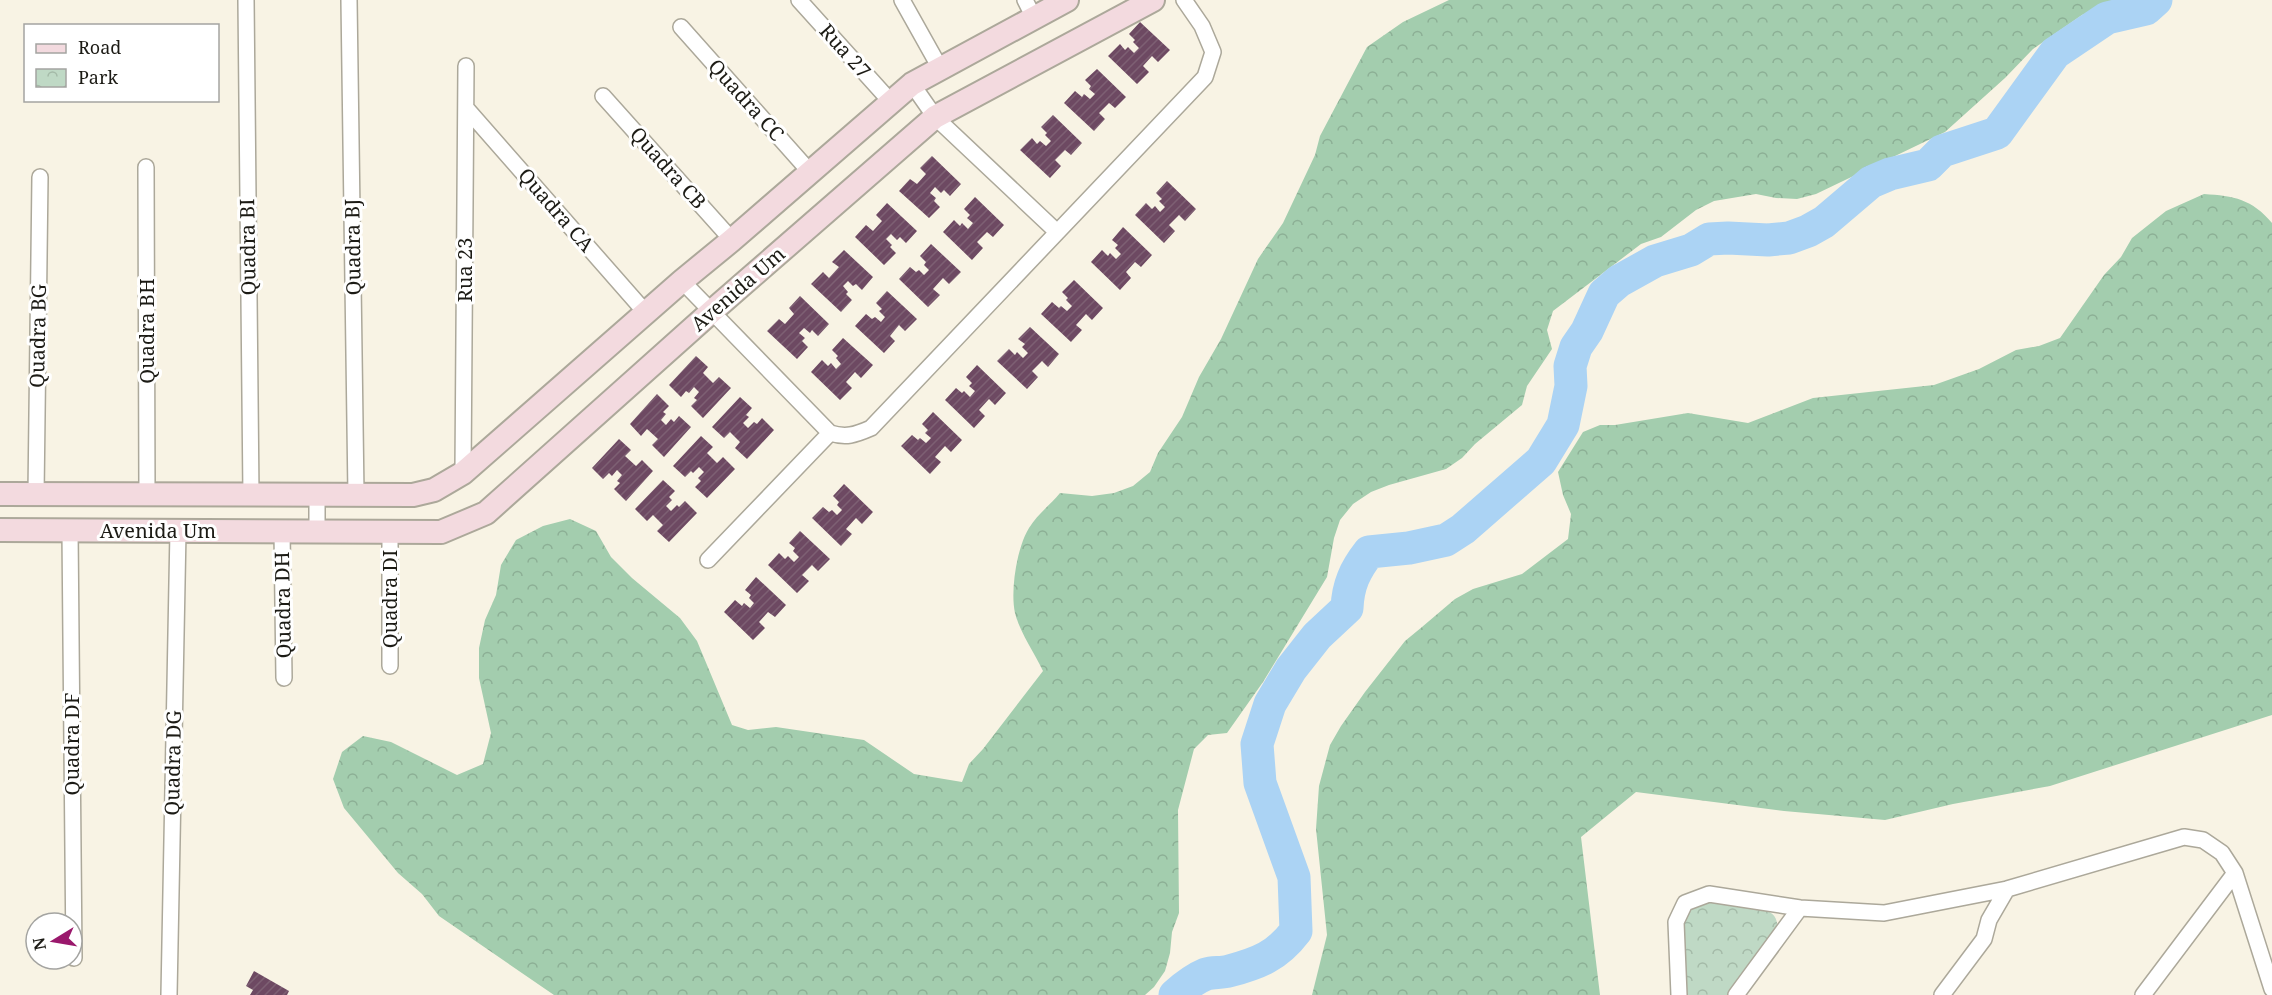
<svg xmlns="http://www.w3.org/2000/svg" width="2272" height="995" viewBox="0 0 2272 995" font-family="'Noto Serif',serif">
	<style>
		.forest { fill: url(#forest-crowns) }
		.park { fill: url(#park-crowns) }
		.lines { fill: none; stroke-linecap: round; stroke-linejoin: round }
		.river { stroke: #abd3f4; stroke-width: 33 }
		.building { fill: url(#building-hatch) }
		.street-casing { stroke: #aca89a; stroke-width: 18 }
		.secondary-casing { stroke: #aca89a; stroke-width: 26 }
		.street { stroke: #fff; stroke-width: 15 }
		.secondary { stroke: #f3dadf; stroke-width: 22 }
		.labels { text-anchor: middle; stroke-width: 6; stroke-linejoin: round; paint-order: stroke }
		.street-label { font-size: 20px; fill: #1c1b15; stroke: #fff }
	</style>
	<defs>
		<pattern id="forest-crowns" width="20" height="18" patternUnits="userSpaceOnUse" patternTransform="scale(1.5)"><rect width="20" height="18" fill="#a3cdae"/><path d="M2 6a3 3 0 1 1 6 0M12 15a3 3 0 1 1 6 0" fill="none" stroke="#8caf95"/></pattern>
		<pattern id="park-crowns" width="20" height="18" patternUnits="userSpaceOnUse" patternTransform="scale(1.5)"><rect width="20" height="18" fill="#bfd9c5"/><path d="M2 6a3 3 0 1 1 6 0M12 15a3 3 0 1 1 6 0" fill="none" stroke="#a4baa8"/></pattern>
		<pattern id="building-hatch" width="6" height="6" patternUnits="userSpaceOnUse" patternTransform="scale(1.5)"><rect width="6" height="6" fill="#6d4962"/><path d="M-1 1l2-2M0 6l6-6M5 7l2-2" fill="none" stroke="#7d6073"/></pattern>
	</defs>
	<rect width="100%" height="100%" fill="#f8f3e4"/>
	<path class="forest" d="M1449 0H2119L2082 15 2033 49 2005 78 1945 132 1816 194 1797 199 1776 198 1756 194 1714 201 1696 210 1661 237 1641 244 1553 311 1547 330 1552 349 1527 386 1522 405 1475 444 1462 458 1446 469 1389 485 1371 492 1353 504 1340 520 1334 538 1327 577 1263 682 1227 733 1208 735 1194 749 1178 810 1179 913 1172 932 1170 953 1165 971 1154 987 1145 995H554L439 916 422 894 398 873 344 808 333 779 342 752 363 736 391 742 457 775 483 764 491 733 479 678V648L485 620 496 595 501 565 516 540 543 526 570 519 596 531 611 557 632 578 680 618 697 641 732 725 748 730 776 727 864 740 914 774 962 782 969 764 983 749 1043 671C1034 652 1020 633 1015 613 1010 591 1017 547 1029 528 1037 515 1050 505 1060 493L1092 496 1114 493 1133 486 1150 472 1158 453 1182 417 1199 377 1221 339 1258 259 1283 223 1315 155 1320 136 1367 47 1403 22Z
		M2204 194C2234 196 2252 199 2272 223V715L2050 786 1953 804 1885 820 1784 811 1636 792 1581 837 1600 995H1312L1327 935 1316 829 1319 786 1330 745 1341 726 1365 692 1405 641 1422 627 1455 599 1473 589 1522 574 1568 539 1571 514 1563 495 1558 472 1583 432 1600 425H1615L1688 413 1748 423 1813 398 1934 385 1979 369 2016 350 2039 346 2060 338 2104 275 2121 257 2132 238 2166 211Z"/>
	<path class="park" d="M1706 902 1763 909C1774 913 1777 917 1778 929L1729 995H1685C1685 978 1679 927 1686 914 1690 907 1699 905 1706 902Z"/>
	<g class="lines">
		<path class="river" d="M1175 995C1184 987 1194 979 1206 974 1213 972 1222 973 1229 971 1259 963 1277 956 1296 931L1294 877 1260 783 1257 744 1270 704 1291 669 1317 636 1347 608C1348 585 1355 570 1369 552L1409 548 1446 540 1463 529 1541 461 1563 425 1571 386 1570 366 1576 347 1587 331 1604 294 1619 281 1655 261 1691 250 1709 239 1728 238 1768 240 1789 238 1808 231 1824 222 1871 182 1890 174 1928 165 1942 151 1997 133 2055 53 2107 18 2146 9 2156 0"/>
	</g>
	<path class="building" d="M1140 22 1170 50 1158 62 1152 56 1143 66 1149 72 1137 84 1108 56 1120 44 1125 50 1128 47 1134 53 1139 48 1133 42 1135 40 1129 34Z
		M1097 69 1126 97 1115 108 1109 103 1099 113 1105 119 1094 131 1064 103 1075 91 1082 97 1084 94 1090 99 1095 94 1089 89 1091 86 1085 80Z
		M1053 115 1082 143 1071 155 1065 150 1055 160 1061 166 1050 178 1020 150 1032 138 1037 144 1040 141 1046 146 1051 141 1045 135 1047 133 1041 127Z
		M932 156 961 184 950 196 944 190 941 193 935 187 930 193 936 198 934 201 940 207 929 218 899 191 910 179 917 184 926 174 920 168Z
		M1167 181 1196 209 1185 221 1179 215 1169 225 1175 231 1164 243 1135 215 1146 203 1152 209 1155 206 1160 212 1165 207 1159 201 1162 199 1156 193Z
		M975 197 1004 225 993 237 987 232 977 242 983 248 972 260 943 232 954 220 960 226 962 223 968 229 973 223 967 218 970 215 964 209Z
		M887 203 917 231 906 243 900 237 897 240 891 234 886 239 892 245 890 247 896 253 884 265 855 237 866 225 873 231 882 221 876 215Z
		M1123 227 1152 255 1141 267 1135 262 1126 272 1131 278 1120 290 1091 262 1102 250 1108 256 1110 253 1116 259 1121 254 1115 248 1118 245 1112 240Z
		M931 244 961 272 949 284 943 278 933 289 940 295 928 307 899 279 910 267 916 272 919 270 924 275 929 270 924 265 926 262 920 256Z
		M844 250 873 277 862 290 856 284 853 286 848 281 843 286 848 292 846 294 852 300 841 312 811 284 823 272 829 278 839 267 832 262Z
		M1074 280 1103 308 1092 320 1086 314 1076 325 1082 330 1071 342 1041 314 1052 302 1059 308 1061 306 1067 311 1072 306 1066 300 1068 298 1062 292Z
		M887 291 917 319 905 331 899 325 890 336 895 341 884 353 855 326 866 314 872 319 875 317 881 322 885 317 879 311 882 309 876 303Z
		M800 296 829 324 818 336 812 330 810 333 804 328 799 333 805 338 802 341 808 347 797 359 767 331 779 319 785 324 794 314 789 308Z
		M1030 327 1059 354 1048 367 1042 361 1032 371 1038 377 1027 389 997 361 1009 349 1015 355 1017 352 1023 358 1028 353 1022 347 1025 344 1018 339Z
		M843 338 873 365 861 378 855 372 846 382 852 388 840 400 811 372 822 360 828 366 831 363 836 369 841 364 836 358 838 356 832 350Z
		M696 356 708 367 703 373 713 383 719 377 731 388 703 418 691 406 697 400 694 398 699 392 694 387 689 393 686 391 681 397 669 385Z
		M977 365 1006 393 995 405 989 399 979 410 985 416 974 428 945 400 956 388 962 393 964 391 970 397 975 391 969 386 972 383 966 377Z
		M657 394 669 406 663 412 666 414 661 420 666 425 671 419 674 422 679 416 691 427 664 457 652 445 658 439 647 429 641 436 630 424Z
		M740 397 752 408 746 415 749 417 743 423 748 428 754 422 757 424 762 418 774 430 747 459 735 448 740 442 730 432 724 438 712 427Z
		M933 412 962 440 951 452 945 446 935 457 941 462 930 474 901 446 912 435 918 440 920 438 926 443 931 438 925 433 928 430 922 424Z
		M701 436 713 447 707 453 717 463 723 457 735 469 707 498 695 487 701 481 698 478 704 472 699 467 693 473 691 471 685 477 673 466Z
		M619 439 631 450 625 456 636 466 642 460 653 471 626 501 614 489 620 483 617 481 622 475 617 470 612 476 609 473 603 479 592 468Z
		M663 480 675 491 669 497 672 500 666 506 671 511 677 505 679 507 685 501 697 513 669 542 657 531 663 525 653 515 647 521 635 509Z
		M844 484 873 512 862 524 856 518 846 529 852 534 841 546 812 518 823 507 829 512 832 510 837 515 842 510 837 505 839 502 833 496Z
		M800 531 830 559 818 571 812 565 802 575 809 581 797 593 768 565 779 553 785 559 788 556 794 562 799 557 793 551 795 548 789 543Z
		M756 577 786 605 775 617 768 612 759 622 765 628 753 640 724 612 735 600 742 606 744 603 750 608 754 603 749 598 751 595 745 590Z
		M254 971 289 991 287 995H250L253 990 246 986Z"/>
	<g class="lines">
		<defs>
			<path id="street" d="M246 0 251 495
				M349 0 356 495
				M799 0 891 102
				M902 0 940 68
				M1025 0 1034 18
				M681 27 810 172
				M912 84 935 117 1057 232
				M603 96 732 240
				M466 108 646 313
				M146 167 147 494
				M682 281 830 433C846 438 855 435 871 428L1205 77 1213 52 1202 26 1184 0
				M463 473 466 66
				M36 494 40 177
				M317 495V531
				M70 531 74 958
				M282 531 284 678
				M708 560 830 433
				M390 666V531
				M169 995 178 531
				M1679 995 1676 922 1685 903 1709 894 1800 908 1884 913 2007 889 2184 837 2203 840 2222 853 2235 873 2272 989
				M1736 995 1800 908
				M1942 995 1984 939 1989 920 2007 889
				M2143 995 2235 873"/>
			<path id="secondary" d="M0 494 413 495 434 490 463 473 682 281 732 240 912 84 1067 0
				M0 530 441 532 486 513 711 312 935 117 1153 0"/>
		</defs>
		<use href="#street" class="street-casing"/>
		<use href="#secondary" class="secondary-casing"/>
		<use href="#street" class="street"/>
		<use href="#secondary" class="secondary"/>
	</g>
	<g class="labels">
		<g class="street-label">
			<text transform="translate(845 51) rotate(48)" y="7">Rua 27</text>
			<text transform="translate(746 100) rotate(48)" y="7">Quadra CC</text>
			<text transform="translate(668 168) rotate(48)" y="7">Quadra CB</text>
			<text transform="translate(556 210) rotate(49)" y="7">Quadra CA</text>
			<text transform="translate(248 247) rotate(-91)" y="7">Quadra BI</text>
			<text transform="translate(353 247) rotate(-91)" y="7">Quadra BJ</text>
			<text transform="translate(465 270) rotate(-90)" y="7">Rua 23</text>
			<text transform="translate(738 289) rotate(-41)" y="7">Avenida Um</text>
			<text transform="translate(147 331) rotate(-90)" y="7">Quadra BH</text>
			<text transform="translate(38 336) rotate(-89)" y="7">Quadra BG</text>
			<text x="158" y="538">Avenida Um</text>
			<text transform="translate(390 599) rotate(-90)" y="7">Quadra DI</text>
			<text transform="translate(283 605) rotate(-91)" y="7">Quadra DH</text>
			<text transform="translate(72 744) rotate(-90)" y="7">Quadra DF</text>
			<text transform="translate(173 763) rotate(-89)" y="7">Quadra DG</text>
		</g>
	</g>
	<rect x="24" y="24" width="195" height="78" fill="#ffffff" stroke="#a4a4a1" stroke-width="1.5"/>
	<rect x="36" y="44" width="30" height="9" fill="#f3dadf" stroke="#a4a4a1" stroke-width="1.5"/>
	<text x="78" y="54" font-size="18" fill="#1c1b15">Road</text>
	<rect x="36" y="69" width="30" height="18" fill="url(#park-crowns)" stroke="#a4a4a1" stroke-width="1.5"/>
	<text x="78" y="84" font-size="18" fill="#1c1b15">Park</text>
	<g transform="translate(54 941) rotate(259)"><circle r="28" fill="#ffffff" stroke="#a4a4a1" stroke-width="1.5"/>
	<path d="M0-4.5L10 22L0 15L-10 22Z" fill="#9a186c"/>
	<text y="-9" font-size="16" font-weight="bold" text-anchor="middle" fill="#1c1b15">N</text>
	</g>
</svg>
